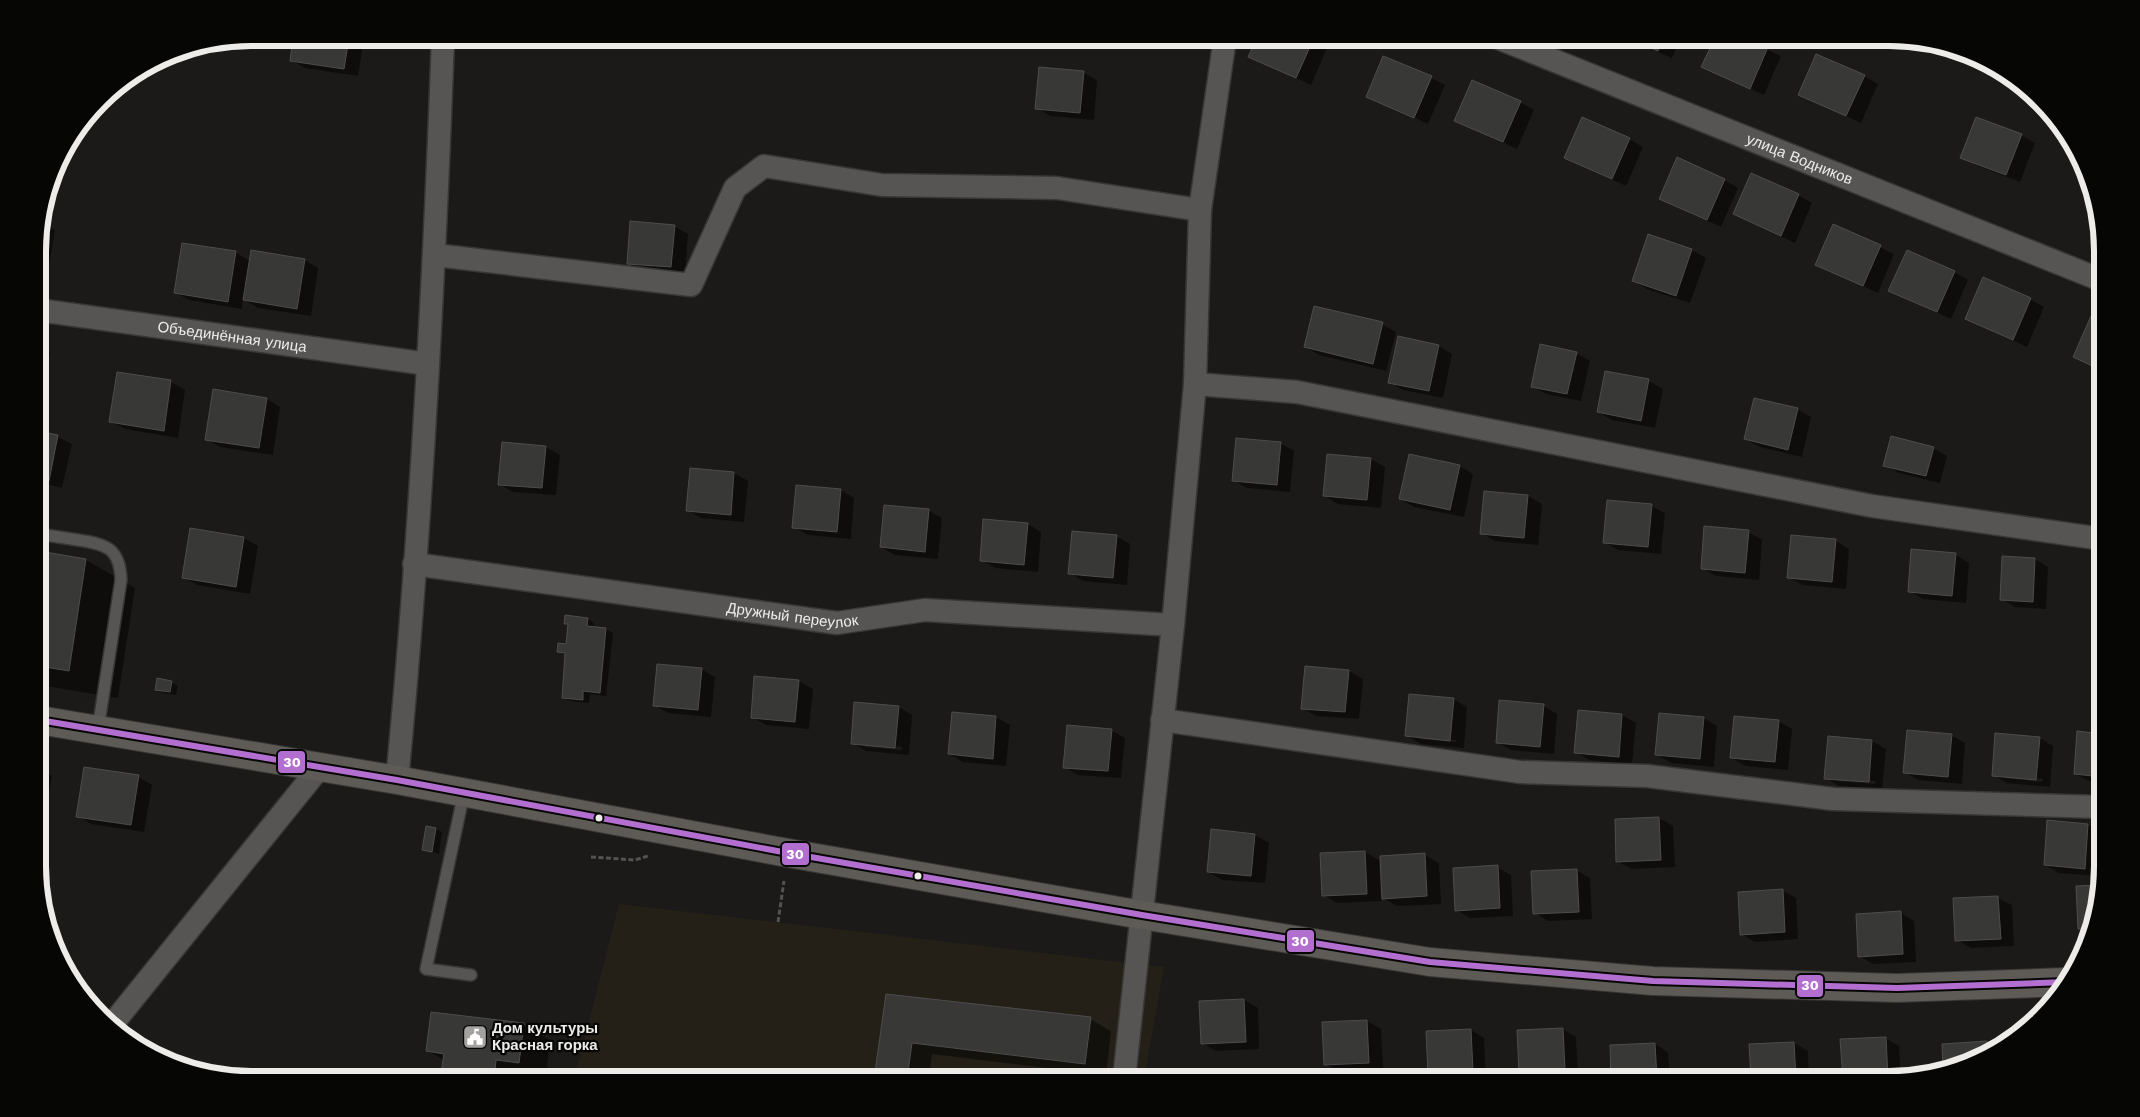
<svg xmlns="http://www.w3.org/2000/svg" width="2140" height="1117" viewBox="0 0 2140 1117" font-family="'Work Sans',sans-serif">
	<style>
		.built { fill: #242018 }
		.shadow { fill: #0007; fill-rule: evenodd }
		.building { fill: #383837; stroke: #4e4d4d }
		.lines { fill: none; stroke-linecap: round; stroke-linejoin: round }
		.service-casing { stroke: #373735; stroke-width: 14 }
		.minor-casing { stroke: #373735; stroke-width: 25 }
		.secondary-casing { stroke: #373735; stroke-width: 30 }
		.path { stroke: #545352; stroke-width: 3; stroke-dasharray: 5 2.5; stroke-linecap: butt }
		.service { stroke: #565554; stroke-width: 11 }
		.minor { stroke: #565554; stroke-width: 22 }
		.secondary { stroke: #5e5b56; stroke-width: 28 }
		.bus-1-casing { stroke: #060605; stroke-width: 10 }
		.bus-1 { stroke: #b36fd0; stroke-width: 6 }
		.bus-dot { fill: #edece9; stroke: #060605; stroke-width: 2 }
		.labels { text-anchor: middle; stroke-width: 4.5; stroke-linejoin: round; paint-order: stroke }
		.street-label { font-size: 15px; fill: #edece9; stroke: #060605 }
		.poi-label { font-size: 15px; font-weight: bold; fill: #edece9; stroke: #060605; text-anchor: start }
		.rim { fill: none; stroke: #edece9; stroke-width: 6 }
		.line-badge { stroke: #060605; stroke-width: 2 }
		.badge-label { font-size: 14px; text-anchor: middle; font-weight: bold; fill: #fff }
	</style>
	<rect width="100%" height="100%" fill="#1b1a18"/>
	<path class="built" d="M619 904 1164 967 1144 1079H574Z"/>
	<path class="shadow" d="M295 38H364L358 76 305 68 291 60Z
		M1258 38H1313L1328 46 1311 85 1250 57Z
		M1624 38H1681L1672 58Z
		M1716 38H1743L1781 56 1764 95 1703 67Z
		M1083 72 1097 80 1094 120 1051 116 1037 108Z
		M1864 76 1878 84 1861 123 1800 95Z
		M1431 78 1445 85 1428 124 1367 96Z
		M1520 102 1534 110 1517 149 1456 120Z
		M2021 135 2035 143 2020 182 1976 165 1962 157Z
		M1629 139 1643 147 1626 186 1565 158Z
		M1724 180 1738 188 1721 227 1660 199Z
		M1798 195 1812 203 1795 243 1734 214Z
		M42 223 55 230 47 278 38 276V237Z
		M1834 225 1894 254 1878 293 1817 265Z
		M674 226 688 234 685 274 642 271 628 263Z
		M1649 236 1692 250 1706 258 1690 303 1647 289 1633 281Z
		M235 252 250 261 305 260 318 268 311 316 258 308 243 299 242 309 189 300 175 292Z
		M1954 272 1968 280 1951 319 1890 291Z
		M2030 299 2044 307 2027 347 1966 318Z
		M1382 324 1396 332 1386 371 1319 355 1306 347Z
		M38 345 50 352 44 393 38 392Z
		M1439 346 1452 354 1443 398 1403 390 1390 382Z
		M1576 353 1590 361 1581 401 1546 394 1532 386Z
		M1606 372 1649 381 1663 389 1655 428 1612 420 1598 412Z
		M118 374 171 382 185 390 178 438 125 429 111 422Z
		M267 399 280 407 273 455 220 447 206 439Z
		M1797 409 1811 417 1802 457 1760 447 1746 439Z
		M38 432 58 437 72 444 62 488 38 482Z
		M1280 443 1294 451 1290 492 1247 488 1233 480Z
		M546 447 560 455 556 495 513 492 499 484Z
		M1933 448 1947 456 1940 483 1899 473 1885 465Z
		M1371 459 1385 467 1381 508 1338 504 1324 496Z
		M1459 466 1473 474 1464 517 1414 507 1400 499Z
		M691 470 734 473 748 481 744 522 701 518 687 510Z
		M841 490 854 498 851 539 808 535 794 527Z
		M1528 496 1542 504 1538 545 1495 541 1481 533Z
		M1651 506 1665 513 1661 554 1618 550 1604 542Z
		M928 510 942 518 938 559 895 555 881 547Z
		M1028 524 1041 532 1038 572 995 568 981 560Z
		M1748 532 1762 540 1759 580 1716 576 1702 568Z
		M1116 536 1130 544 1127 585 1083 581 1070 573Z
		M244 538 258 546 250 594 197 585 183 577Z
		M1836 541 1849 549 1846 589 1803 585 1789 578Z
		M39 553 86 560 135 588 118 698 39 685Z
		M1956 555 1969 563 1966 603 1923 599 1909 591Z
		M2035 559 2048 567 2046 609 2015 607 2001 599Z
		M588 619 594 623V628L606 629 613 633 606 696 590 694 589 703 570 701 564 698 565 655 558 652 567 645 569 625 566 623Z
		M1306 667 1349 671 1363 679 1359 719 1316 716 1302 708Z
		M701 669 715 677 711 717 668 713 654 705Z
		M799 681 813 689 809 729 766 725 752 717Z
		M171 682 178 686 176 695 163 693 156 690Z
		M1453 699 1467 707 1464 748 1421 744 1407 736ZM1420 736 1456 740V742L1420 739Z
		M1544 706 1557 714 1554 754 1511 750 1497 742Z
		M899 707 912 715 909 755 866 751 852 743ZM865 744 902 747 901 750 865 747Z
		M1579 711 1622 715 1636 723 1632 764 1589 760 1575 752Z
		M953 714 996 717 1010 725 1006 766 963 762 949 754Z
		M1704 718 1717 726 1714 767 1671 763 1657 755Z
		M1778 721 1792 729 1788 770 1745 766 1731 758Z
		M1111 730 1125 738 1121 778 1078 775 1064 767Z
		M2079 733 2102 735V783L2089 781 2075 774Z
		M1951 735 1965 743 1962 784 1918 780 1904 772Z
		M2040 738 2053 746 2050 787 2007 783 1993 775ZM2006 776 2043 779 2042 782 2006 778Z
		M1872 741 1886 749 1882 789 1839 786 1825 778ZM1838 778 1875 781V784L1838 781Z
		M39 768 52 776 44 823H39Z
		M138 777 152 785 144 832 91 824 78 816Z
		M1659 818 1673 826 1675 867 1632 869 1618 862 1616 820Z
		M2088 825 2102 833 2098 876 2059 873 2045 865Z
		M436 829 442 832 439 854 424 849Z
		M1212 831 1255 835 1269 843 1265 883 1222 880 1208 872Z
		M1365 852 1379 860 1381 901 1337 903 1324 895 1321 854Z
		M1425 855 1439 863 1441 904 1397 906 1383 898Z
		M1497 867 1511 875 1513 916 1470 918 1456 910Z
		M1576 870 1590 878 1592 919 1548 921 1535 913Z
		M2077 887H2098L2087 933 2079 928Z
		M1782 890 1796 898 1798 939 1755 942 1741 934Z
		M1998 898 2012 905 2014 946 1971 948 1957 940 1955 899Z
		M1901 913 1914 921 1916 962 1873 964 1859 956Z
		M1244 1000 1258 1008 1259 1049 1216 1051 1202 1043Z
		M883 1018 1090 1019 1111 1031 1106 1075 932 1054 929 1079H876Z
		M1367 1021 1381 1029 1383 1070 1339 1072 1325 1064Z
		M523 1025 550 1040 546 1077 523 1075 522 1079H442L444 1060 428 1051Z
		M1562 1029 1576 1037 1578 1078 1533 1079 1520 1072Z
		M1471 1030 1484 1038 1486 1079H1438L1429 1074Z
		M1885 1038 1899 1046 1901 1079H1844L1842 1040Z
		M1794 1043 1808 1051 1809 1079H1752L1750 1045Z
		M1987 1043 1997 1049 1957 1068 1945 1071 1943 1045Z
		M1655 1044 1668 1052 1670 1079H1613L1611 1046Z"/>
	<path class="building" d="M293 38H349L344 69 290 61Z
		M1257 38H1314L1296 78 1248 57Z
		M1626 38H1664L1658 51Z
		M1715 38H1746L1768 47 1750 89 1701 67Z
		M1816 54 1865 75 1846 116 1798 95Z
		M1383 56 1432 76 1414 118 1366 97Z
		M1039 67 1084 71 1080 113 1035 109Z
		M2011 78 2030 91 2032 93 2008 83Z
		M1472 80 1521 101 1503 142 1454 121Z
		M1582 117 1630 138 1612 179 1564 158Z
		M1976 117 2022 134 2006 175 1960 158Z
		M1677 157 1725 179 1707 220 1659 199Z
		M1751 173 1799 194 1781 236 1733 214Z
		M630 221 675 225 671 267 627 264Z
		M1833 224 1881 245 1863 286 1815 265Z
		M1648 234 1692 249 1676 296 1632 281Z
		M182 243 236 251 228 302 174 293Z
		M251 250 305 259 297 309 243 300Z
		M1907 250 1955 271 1937 312 1888 291Z
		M1983 277 2031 298 2013 340 1965 319Z
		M1314 306 1383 322 1373 364 1304 347Z
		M2091 316 2101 321V370L2073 357Z
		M1398 336 1439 345 1429 391 1388 383Z
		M1540 344 1577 352 1567 394 1531 387Z
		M1605 371 1649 379 1641 421 1597 412Z
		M117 372 171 380 164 431 109 422Z
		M213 389 267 398 259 448 205 440Z
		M1754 398 1798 408 1788 450 1744 439Z
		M38 431 58 435 49 481 38 479Z
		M1891 436 1934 447 1926 476 1883 466Z
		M1236 438 1281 442 1277 485 1232 481Z
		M502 442 546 446 542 488 498 485Z
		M1327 454 1371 458 1367 500 1323 496Z
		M1409 454 1460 465 1450 510 1399 499Z
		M690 468 734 472 731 515 686 511Z
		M796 485 841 489 837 532 792 528Z
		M1484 491 1528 495 1524 538 1480 534Z
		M1607 500 1652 504 1648 547 1603 543Z
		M884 505 929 509 925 552 880 547Z
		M983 519 1028 523 1024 565 980 561Z
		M1704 526 1749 530 1745 573 1701 569Z
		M190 528 244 537 236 587 182 578Z
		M1072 531 1117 535 1113 578 1068 574Z
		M1791 535 1836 539 1832 582 1787 578Z
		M1911 549 1956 553 1952 596 1908 592Z
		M39 551 86 559 69 671 39 666Z
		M2002 556 2035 558 2033 602 2000 600Z
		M2100 563H2102V603H2097Z
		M565 615 588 618 587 626 606 628 600 693 583 691V700L562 698 565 653 557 652 558 643 566 644 568 624H564Z
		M657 664 702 668 698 710 653 706Z
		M1305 666 1349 670 1345 712 1301 709Z
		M754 676 799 680 795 722 751 718Z
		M157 678 172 681 170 692 155 690Z
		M1409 694 1454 698 1450 741 1405 736Z
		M1499 700 1544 704 1540 747 1496 743Z
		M854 702 899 706 895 748 851 744Z
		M1578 710 1622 714 1619 757 1574 753Z
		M952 712 996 716 993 759 948 754Z
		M1659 713 1704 717 1700 759 1655 755Z
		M1734 716 1779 720 1775 762 1730 758Z
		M1067 725 1112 729 1108 771 1063 768Z
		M1907 730 1952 734 1948 777 1903 773Z
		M2077 731 2102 734V777L2074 774Z
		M1995 733 2040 737 2036 780 1992 776Z
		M1828 736 1872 740 1869 782 1824 779Z
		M84 767 139 775 131 825 76 817Z
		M1659 817 1661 860 1616 862 1615 819Z
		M2047 820 2088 824 2085 869 2044 865Z
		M426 826 436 828 432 852 422 850Z
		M1211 829 1255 834 1251 876 1207 872Z
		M1365 851 1367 894 1322 896 1320 853Z
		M1425 853 1427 896 1382 899 1380 856Z
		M1498 865 1500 908 1455 911 1453 868Z
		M1577 869 1579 912 1533 914 1531 871Z
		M2098 885 2088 929H2078L2076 886Z
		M1783 889 1785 932 1740 935 1738 892Z
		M1998 896 2001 939 1955 941 1953 898Z
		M1901 911 1903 954 1858 957 1856 914Z
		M886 994 1091 1017 1085 1064 912 1043 907 1079H874Z
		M1244 999 1246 1042 1201 1044 1199 1001Z
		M431 1012 524 1023 519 1063 496 1060 494 1079H440L444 1054 426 1051Z
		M1367 1020 1369 1063 1324 1065 1322 1022Z
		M1563 1028 1565 1070 1519 1073 1517 1030Z
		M1471 1029 1473 1072 1428 1074 1426 1031Z
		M1886 1037 1888 1079H1843L1840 1039Z
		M1987 1041 1988 1053 1957 1068 1943 1071 1942 1044Z
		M1794 1042 1796 1079H1751L1749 1044Z
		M1655 1043 1657 1079H1611L1610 1045Z"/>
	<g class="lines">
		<defs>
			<path id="service" d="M39 534C52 536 65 538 78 540 106 544 120 548 121 580L98 729
				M464 793 426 969 471 975"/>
			<g id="minor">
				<path id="s1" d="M1498 38 2101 280"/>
				<path d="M435 255 691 285 735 188 764 166 882 185 1057 188 1200 210"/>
				<path id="s2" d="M38 310 428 364"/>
				<path d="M1195 384 1297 392 1872 506 2102 539"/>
				<path id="s3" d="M414 564 837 623 925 610 1173 625"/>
				<path d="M1162 720 1520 772 1647 776 1833 799 2102 807"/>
				<path d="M397 780C421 533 434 285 443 38"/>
				<path d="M114 1022 320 767"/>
				<path d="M1124 1079 1173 625 1195 384 1200 210 1225 38"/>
			</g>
			<path id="secondary" d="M39 720 397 780 788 853 1142 915 1430 962 1653 981 1897 988 2066 982"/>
		</defs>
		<use href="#service" class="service-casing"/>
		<use href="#minor" class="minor-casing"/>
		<use href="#secondary" class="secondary-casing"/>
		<path class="path" d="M591 857 635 860 648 856
			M778 922 784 881"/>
		<use href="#service" class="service"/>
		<use href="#minor" class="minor"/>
		<use href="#secondary" class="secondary"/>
		<defs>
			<path id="bus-1" d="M39 720 397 780 788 853 1142 915 1430 962 1653 981 1897 988 2066 982"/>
		</defs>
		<use href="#bus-1" class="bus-1-casing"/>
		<use href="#bus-1" class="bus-1"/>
	</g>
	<defs>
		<symbol id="civic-square" viewBox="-11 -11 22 22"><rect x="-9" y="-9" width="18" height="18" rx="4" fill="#a4a2a0" stroke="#060605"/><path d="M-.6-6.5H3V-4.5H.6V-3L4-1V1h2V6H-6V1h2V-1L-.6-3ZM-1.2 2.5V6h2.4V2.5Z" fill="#fff"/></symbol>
	</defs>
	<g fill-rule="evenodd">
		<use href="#civic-square" x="461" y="1023" width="28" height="28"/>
	</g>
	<g class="bus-dot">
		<circle cx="599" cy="818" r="4.5"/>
		<circle cx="918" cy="876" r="4.5"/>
	</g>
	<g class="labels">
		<g class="street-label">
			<text dy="5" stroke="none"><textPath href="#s1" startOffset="325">улица Водников</textPath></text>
			<text dy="5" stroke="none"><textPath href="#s2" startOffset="196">Объединённая улица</textPath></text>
			<text dy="5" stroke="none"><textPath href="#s3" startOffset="382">Дружный переулок</textPath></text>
		</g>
		<g class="poi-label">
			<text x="492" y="1033">Дом культуры<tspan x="492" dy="17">Красная горка</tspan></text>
		</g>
	</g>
	<path d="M0 0H2140V1117H0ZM251 46H1889A205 205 0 0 1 2094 251V866A205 205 0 0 1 1889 1071H251A205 205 0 0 1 46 866V251A205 205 0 0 1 251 46Z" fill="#060605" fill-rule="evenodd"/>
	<path class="rim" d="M251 46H1889A205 205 0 0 1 2094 251V866A205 205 0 0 1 1889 1071H251A205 205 0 0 1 46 866V251A205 205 0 0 1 251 46Z"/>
	<g class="line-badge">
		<rect x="277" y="750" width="29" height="24" rx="5" fill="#b36fd0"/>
		<rect x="781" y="842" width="29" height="24" rx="5" fill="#b36fd0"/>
		<rect x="1286" y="929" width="29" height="24" rx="5" fill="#b36fd0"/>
		<rect x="1796" y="974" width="28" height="24" rx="5" fill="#b36fd0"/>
	</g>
	<g class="badge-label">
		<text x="292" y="767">30</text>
		<text x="795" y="859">30</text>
		<text x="1300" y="946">30</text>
		<text x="1810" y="990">30</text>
	</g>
</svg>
